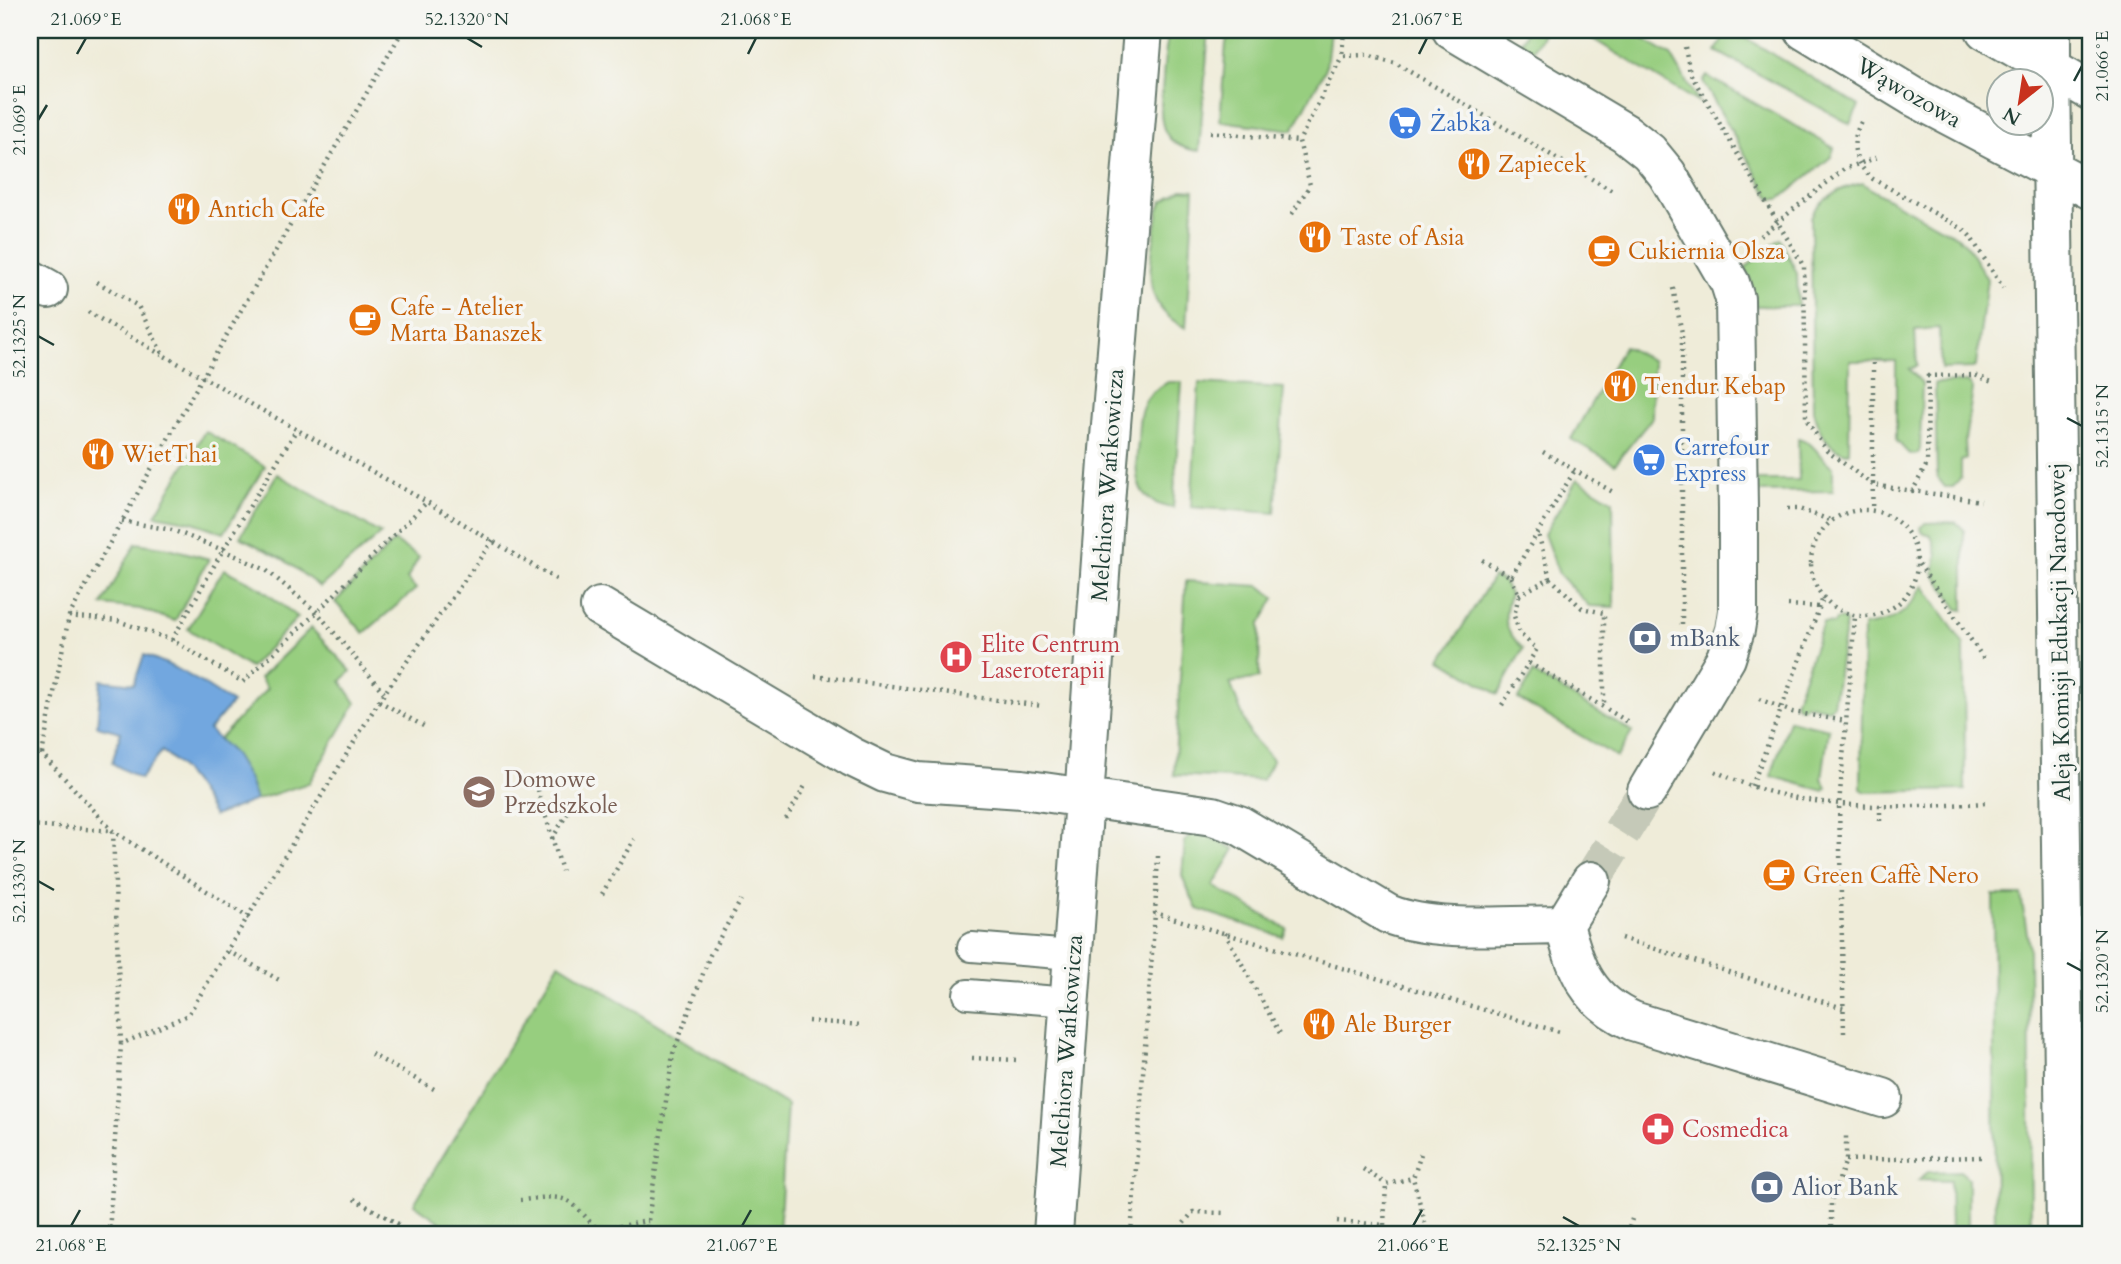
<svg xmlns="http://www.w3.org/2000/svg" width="2121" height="1264" viewBox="0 0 2121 1264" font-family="Cardo,serif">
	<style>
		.green { fill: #97ce7f; stroke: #5b865a; stroke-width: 2 }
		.water { fill: #72a7df; stroke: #48728a; stroke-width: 2 }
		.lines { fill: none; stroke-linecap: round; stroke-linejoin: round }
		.minor-tunnel { stroke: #c5c9b8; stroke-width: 38; stroke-dasharray: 38 19; stroke-linecap: butt }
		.service-casing { stroke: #687a6e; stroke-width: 32 }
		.minor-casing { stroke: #687a6e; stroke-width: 42 }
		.tertiary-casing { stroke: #687a6e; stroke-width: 42 }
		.path { stroke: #687a6e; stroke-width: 4.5; stroke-dasharray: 2 5; stroke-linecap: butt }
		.service { stroke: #fff; stroke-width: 28 }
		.minor { stroke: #fff; stroke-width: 38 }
		.tertiary { stroke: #fff; stroke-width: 38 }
		.ticks { fill: none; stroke: #1f3d34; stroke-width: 2.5 }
		.labels { text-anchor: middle; stroke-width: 7; stroke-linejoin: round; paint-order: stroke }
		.street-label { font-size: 23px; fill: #1f3d34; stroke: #f6f6f2 }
		.shop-label { font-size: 23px; fill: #366cbe; stroke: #f6f6f2; text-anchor: start }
		.food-label { font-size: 23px; fill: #c56008; stroke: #f6f6f2; text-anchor: start }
		.service-label { font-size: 23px; fill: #4e5e75; stroke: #f6f6f2; text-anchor: start }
		.health-label { font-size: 23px; fill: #be3a42; stroke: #f6f6f2; text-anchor: start }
		.education-label { font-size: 23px; fill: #785e54; stroke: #f6f6f2; text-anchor: start }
		.neatline { fill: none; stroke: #1f3d34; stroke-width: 2.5 }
		.ticks-label { font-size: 18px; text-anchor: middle; fill: #1f3d34 }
	</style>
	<rect width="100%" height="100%" fill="#f6f6f2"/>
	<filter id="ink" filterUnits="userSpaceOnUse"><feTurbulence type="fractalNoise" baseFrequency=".0143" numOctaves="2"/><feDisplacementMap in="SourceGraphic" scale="14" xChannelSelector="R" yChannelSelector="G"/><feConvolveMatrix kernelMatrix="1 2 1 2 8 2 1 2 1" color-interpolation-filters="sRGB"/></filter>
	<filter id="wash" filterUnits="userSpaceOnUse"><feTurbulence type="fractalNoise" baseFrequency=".00686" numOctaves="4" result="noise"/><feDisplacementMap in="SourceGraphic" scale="28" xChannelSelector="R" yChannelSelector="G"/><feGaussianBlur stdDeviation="1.57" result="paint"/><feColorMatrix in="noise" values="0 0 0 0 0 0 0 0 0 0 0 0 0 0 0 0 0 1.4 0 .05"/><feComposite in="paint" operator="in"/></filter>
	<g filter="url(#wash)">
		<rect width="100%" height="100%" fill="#efecd9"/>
		<path class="green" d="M1170 30H1209L1199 151C1154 146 1160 113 1163 79 1164 62 1165 46 1170 30Z
			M1234 30H1330L1326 68 1293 130 1220 121 1226 43Z
			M1527 30H1545L1532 52 1519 44Z
			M1578 30H1628L1671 55 1699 103Z
			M1728 30H1733L1859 106 1850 124 1716 51Z
			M1707 76 1834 148 1831 157 1780 199H1771L1703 82Z
			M1863 183 1870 189 1958 237 1965 243 1987 279 1976 366 1973 368 1941 369 1939 328 1915 330 1917 366 1909 369 1922 383 1920 449 1918 454 1914 455 1908 453 1896 440V361H1850L1849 453C1829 452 1817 428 1813 410L1811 217C1820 197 1843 187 1863 183Z
			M1182 189 1194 190 1186 328C1134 303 1153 259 1158 212L1162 202Z
			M1780 239 1797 273 1798 306H1755L1750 279 1745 268Z
			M1624 346 1653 361 1652 418 1615 464 1571 439Z
			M1168 382H1182L1173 508C1132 502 1135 473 1138 441 1139 429 1138 415 1144 404 1149 393 1158 388 1168 382Z
			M1968 382 1973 389 1965 440 1966 459 1961 461V478L1953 487H1945L1937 477 1935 383Z
			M1199 383 1284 388 1275 513 1191 507Z
			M205 431 265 466 224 533 193 522 155 515Z
			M1798 438C1815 442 1819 458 1833 467V491L1756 492V480H1799Z
			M277 474 381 534 320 587 283 559 240 537Z
			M1577 479 1613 501 1614 607 1589 606 1559 574 1544 534Z
			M1956 522 1964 530V610L1958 609 1934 573 1937 554 1931 535 1922 532 1921 528 1925 523Z
			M394 541 419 557 407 579 416 589 364 633 335 602Z
			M136 543 169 548 209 559 175 621 140 609 102 605Z
			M224 569 256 585 298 617 250 668 188 629Z
			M1493 577 1503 581 1510 594C1502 620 1504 629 1523 649L1498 694 1442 660Z
			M1186 581 1260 586 1275 598 1260 624 1259 678 1230 683 1250 735 1273 760 1262 780 1174 775Z
			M1924 586 1964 645 1965 790 1866 792 1861 789 1863 626C1881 624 1898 620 1910 605 1916 599 1918 591 1924 586Z
			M1842 619 1846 622 1833 705 1829 709 1805 704 1804 707 1797 706 1795 702 1823 623 1834 624 1836 620Z
			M311 628 351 671 341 681 356 703 309 783 256 800 248 778 218 740 267 689 260 678Z
			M1533 673 1632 732 1617 757 1518 699Z
			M1789 720 1829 729 1822 778 1827 788 1824 791 1771 776Z
			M1193 833 1206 835 1235 849 1213 886 1287 929 1283 937 1197 909 1182 876 1185 841Z
			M1993 895H2021L2029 946 2031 1234H1995Z
			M559 963 787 1105 779 1234H434L441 1223 414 1204Z
			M1960 1171 1968 1178V1234H1951L1950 1181 1918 1180 1928 1172Z"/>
		<path class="water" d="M144 655C177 666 204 684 232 703L209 730 233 753 248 778 256 800 214 816C199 791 186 769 162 751L140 779 112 763 121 732 97 726 101 680 134 684Z"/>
	</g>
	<g filter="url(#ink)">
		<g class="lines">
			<path class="minor-tunnel" d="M1591 881 1647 791"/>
			<defs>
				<path id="service" d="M972 947 1072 955
					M968 994 1070 1002"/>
				<path id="minor" d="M1452 30 1625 133 1649 152 1667 174 1730 283 1735 299 1738 509V611L1735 630 1726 658 1647 791
					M2051 68V30
					M30 279 48 289
					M600 607 852 757 885 773 918 782 1022 789 1213 816 1239 825 1388 914C1435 933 1512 925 1564 925
					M1591 881 1564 925C1577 970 1587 1001 1633 1021L1883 1098
					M1053 1234 1108 462 1143 30"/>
				<path id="tertiary" d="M1804 30 1914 97 2091 190
					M1985 30 2091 91
					M2051 68 2066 1234"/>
			</defs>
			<use href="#service" class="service-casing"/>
			<use href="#minor" class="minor-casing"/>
			<use href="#tertiary" class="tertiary-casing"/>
			<path class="path" d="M1344 30 1342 56 1367 55 1395 63 1614 192
				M1685 47 1690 73 1804 267 1806 419 1827 451 1873 485 1872 509
				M1861 122C1849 145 1854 163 1873 179L1963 229 1970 236 2003 288
				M1210 132 1299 141
				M1292 214 1310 185 1299 141 1342 56
				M1760 236 1844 169 1881 156
				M97 282 138 306 163 355 427 502 559 581
				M1673 288 1682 333V625
				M88 312 162 355
				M1873 363V485L1981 501
				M1927 376 1975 375 1992 382
				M1543 452 1613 492
				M1912 492 1927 464 1928 370
				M1787 509H1799L1830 520
				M1811 563a53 53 0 1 1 106 0a53 53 0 1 1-106 0Z
				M122 521 172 530 223 550 266 570 317 612 384 693
				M1482 560 1511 577 1575 470
				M1919 564 1984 659
				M1550 578 1582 608 1604 613V707
				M1519 595 1550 578 1538 533
				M1788 605 1820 607
				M69 616 118 621 172 640 243 682 317 612 427 502
				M172 640 223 550 297 429
				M1529 663 1630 723
				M815 676 1042 706
				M1759 699 1792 712 1846 721
				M379 701 427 728
				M1502 705 1537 649 1520 634 1514 616 1519 595 1511 577
				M30 753 42 754
				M1715 771C1799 813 1896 808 1987 803
				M536 783 562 871
				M1752 786 1823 598
				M1880 805V825
				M786 819 805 786
				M30 825 113 831 121 1044
				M552 839 573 804
				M1158 856 1155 913 1563 1033
				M602 894 634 839
				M249 918 113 831 42 754 69 616 202 378 403 30
				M1225 933 1282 1037
				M1621 938 1843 1008
				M228 951 281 981
				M808 1021 861 1025
				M1844 1033 1839 805 1855 617
				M371 1054 434 1089
				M972 1058 1017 1060
				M1421 1154 1413 1178 1428 1234
				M1846 1160 1981 1157
				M1363 1169 1386 1184
				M354 1199 402 1226
				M520 1200C538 1199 561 1192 575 1206 584 1214 590 1223 599 1230L648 1221
				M1337 1221 1384 1225 1383 1234
				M1384 1225 1386 1184 1413 1178
				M109 1234 121 1044 188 1015 379 701 493 540
				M646 1234 673 1054 710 955 741 900
				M1131 1234 1155 913
				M1175 1234 1193 1212 1225 1213
				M1627 1234 1632 1219
				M1831 1234V1202L1846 1160V1136"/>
			<use href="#service" class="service"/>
			<use href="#minor" class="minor"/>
			<use href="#tertiary" class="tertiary"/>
		</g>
	</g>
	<path class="ticks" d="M467 38 482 47M77 54 86 38M748 54 756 38M1419 54 1427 38M2074 81 2082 66M38 120 47 105M38 336 54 345M2067 418 2082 426M38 881 54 890M2067 963 2082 971M1563 1217 1579 1226M71 1226 80 1210M742 1226 751 1210M1413 1226 1422 1210"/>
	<defs>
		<symbol id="supermarket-disc" viewBox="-11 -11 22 22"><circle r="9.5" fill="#3f7fe0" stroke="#f6f6f2"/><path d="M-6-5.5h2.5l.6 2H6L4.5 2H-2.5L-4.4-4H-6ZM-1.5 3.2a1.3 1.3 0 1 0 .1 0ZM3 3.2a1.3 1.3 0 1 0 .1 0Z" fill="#fff"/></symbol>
		<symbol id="restaurant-disc" viewBox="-11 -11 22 22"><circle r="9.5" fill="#e8710a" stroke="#f6f6f2"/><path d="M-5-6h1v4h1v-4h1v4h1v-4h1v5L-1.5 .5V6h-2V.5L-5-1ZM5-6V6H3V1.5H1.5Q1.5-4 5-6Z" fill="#fff"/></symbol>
		<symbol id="cafe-disc" viewBox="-11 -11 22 22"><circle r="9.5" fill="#e8710a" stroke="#f6f6f2"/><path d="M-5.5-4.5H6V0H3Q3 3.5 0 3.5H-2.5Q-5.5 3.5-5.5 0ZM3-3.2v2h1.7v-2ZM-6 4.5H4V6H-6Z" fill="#fff"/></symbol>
		<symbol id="bank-disc" viewBox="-11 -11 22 22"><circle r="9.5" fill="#5c6f8a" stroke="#f6f6f2"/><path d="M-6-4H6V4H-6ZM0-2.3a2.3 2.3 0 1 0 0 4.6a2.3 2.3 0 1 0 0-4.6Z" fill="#fff"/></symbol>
		<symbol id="hospital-disc" viewBox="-11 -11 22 22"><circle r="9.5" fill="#e0444e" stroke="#f6f6f2"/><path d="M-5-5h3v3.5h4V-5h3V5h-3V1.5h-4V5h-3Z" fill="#fff"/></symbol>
		<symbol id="school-disc" viewBox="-11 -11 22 22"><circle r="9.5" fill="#8d6e63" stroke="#f6f6f2"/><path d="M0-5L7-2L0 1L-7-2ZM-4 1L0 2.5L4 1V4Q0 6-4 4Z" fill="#fff"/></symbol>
		<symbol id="pharmacy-disc" viewBox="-11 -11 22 22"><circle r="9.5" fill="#e0444e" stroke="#f6f6f2"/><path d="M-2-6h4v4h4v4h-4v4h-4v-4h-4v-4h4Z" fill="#fff"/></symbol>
	</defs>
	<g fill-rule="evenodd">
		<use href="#supermarket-disc" x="1386" y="104" width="38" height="38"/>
		<use href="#restaurant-disc" x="1455" y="145" width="38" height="38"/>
		<use href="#restaurant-disc" x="165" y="190" width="38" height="38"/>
		<use href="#restaurant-disc" x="1296" y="218" width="38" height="38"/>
		<use href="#cafe-disc" x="1585" y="232" width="38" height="38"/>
		<use href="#cafe-disc" x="346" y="301" width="38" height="38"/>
		<use href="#restaurant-disc" x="1601" y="367" width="38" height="38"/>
		<use href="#restaurant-disc" x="79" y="435" width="38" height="38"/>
		<use href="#supermarket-disc" x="1630" y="441" width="38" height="38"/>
		<use href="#bank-disc" x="1626" y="619" width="38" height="38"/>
		<use href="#hospital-disc" x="937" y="638" width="38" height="38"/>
		<use href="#school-disc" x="460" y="773" width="38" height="38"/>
		<use href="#cafe-disc" x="1760" y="856" width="38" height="38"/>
		<use href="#restaurant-disc" x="1300" y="1005" width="38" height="38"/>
		<use href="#pharmacy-disc" x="1639" y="1110" width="38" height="38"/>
		<use href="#bank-disc" x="1748" y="1168" width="38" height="38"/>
	</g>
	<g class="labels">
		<g class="street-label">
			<text transform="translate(1909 92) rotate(30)" y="8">Wąwozowa</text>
			<text transform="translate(1107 485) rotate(-86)" y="8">Melchiora Wańkowicza</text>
			<text transform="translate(2059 632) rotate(-91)" y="8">Aleja Komisji Edukacji Narodowej</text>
			<text transform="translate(1066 1051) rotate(-86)" y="8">Melchiora Wańkowicza</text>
		</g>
		<g class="shop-label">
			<text x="1430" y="131">Żabka</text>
			<text x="1674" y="455">Carrefour<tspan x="1674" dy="26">Express</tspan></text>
		</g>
		<g class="food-label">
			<text x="1498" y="172">Zapiecek</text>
			<text x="208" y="217">Antich Cafe</text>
			<text x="1340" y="245">Taste of Asia</text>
			<text x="1628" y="259">Cukiernia Olsza</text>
			<text x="390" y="315">Cafe - Atelier<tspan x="390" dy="26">Marta Banaszek</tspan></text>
			<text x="1644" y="394">Tendur Kebap</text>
			<text x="122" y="462">WietThai</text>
			<text x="1803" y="883">Green Caffè Nero</text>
			<text x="1344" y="1032">Ale Burger</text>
		</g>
		<g class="service-label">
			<text x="1670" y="646">mBank</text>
			<text x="1792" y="1195">Alior Bank</text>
		</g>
		<g class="health-label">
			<text x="981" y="652">Elite Centrum<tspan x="981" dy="26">Laseroterapii</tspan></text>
			<text x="1682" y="1137">Cosmedica</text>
		</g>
		<g class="education-label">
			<text x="504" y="787">Domowe<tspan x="504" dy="26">Przedszkole</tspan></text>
		</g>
	</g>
	<rect width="2121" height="1264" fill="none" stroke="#f6f6f2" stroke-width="77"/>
	<g transform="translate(2020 102) rotate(210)"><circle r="33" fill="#f6f6f2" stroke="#a0aca6" stroke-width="2"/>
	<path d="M0-5L12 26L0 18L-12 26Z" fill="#c8321e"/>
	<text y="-10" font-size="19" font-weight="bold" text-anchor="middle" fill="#1f3d34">N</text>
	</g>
	<rect x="38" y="38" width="2044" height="1188" class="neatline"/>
	<g class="ticks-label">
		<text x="86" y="25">21.069°E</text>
		<text x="467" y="25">52.1320°N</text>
		<text x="756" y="25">21.068°E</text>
		<text x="1427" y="25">21.067°E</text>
		<text transform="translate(2102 66) rotate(-90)" y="6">21.066°E</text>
		<text transform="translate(19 120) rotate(-90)" y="6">21.069°E</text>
		<text transform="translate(19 336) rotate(-90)" y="6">52.1325°N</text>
		<text transform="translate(2102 426) rotate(-90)" y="6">52.1315°N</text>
		<text transform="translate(19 881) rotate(-90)" y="6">52.1330°N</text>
		<text transform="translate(2102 971) rotate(-90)" y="6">52.1320°N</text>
		<text x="71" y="1251">21.068°E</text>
		<text x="742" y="1251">21.067°E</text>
		<text x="1413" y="1251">21.066°E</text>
		<text x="1579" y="1251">52.1325°N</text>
	</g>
</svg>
